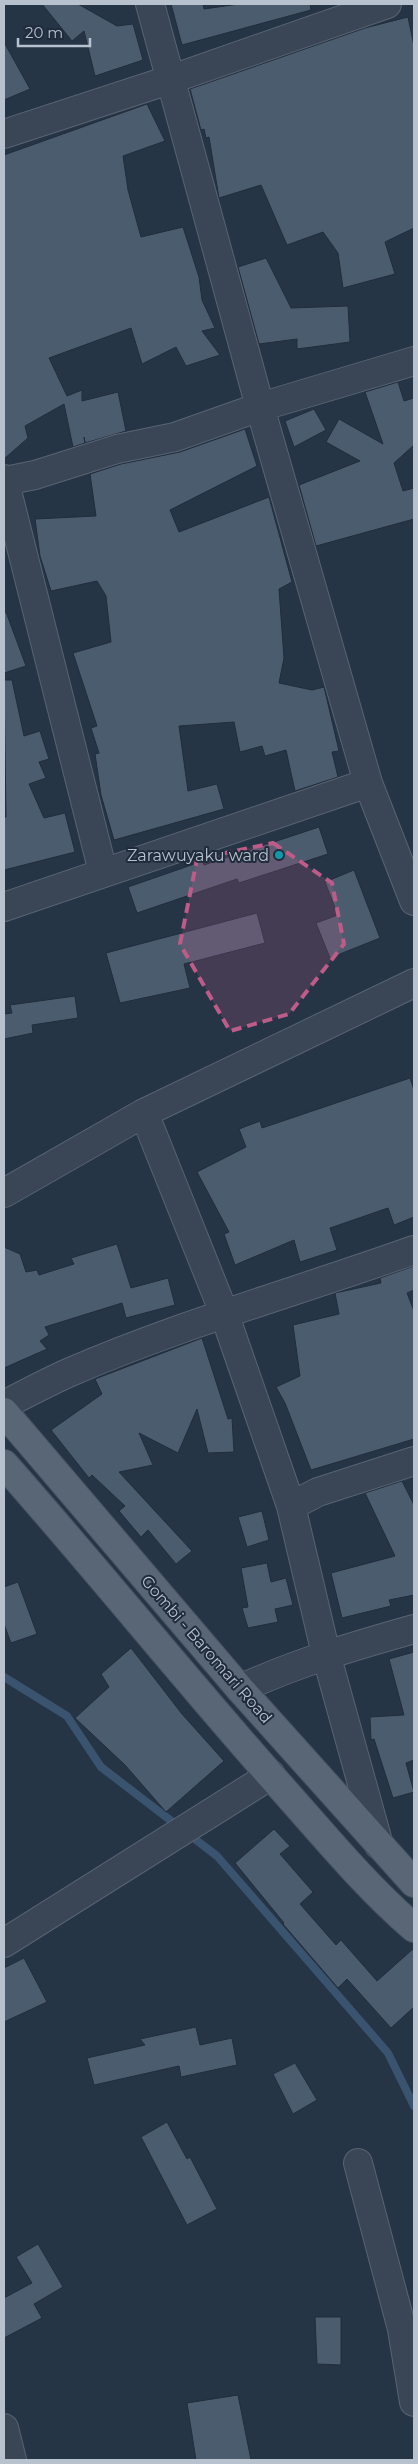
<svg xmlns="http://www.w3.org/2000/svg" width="418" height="2464" viewBox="0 0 418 2464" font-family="Montserrat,sans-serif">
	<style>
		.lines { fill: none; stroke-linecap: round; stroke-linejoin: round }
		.stream { stroke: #3a536f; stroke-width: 8 }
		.building { fill: #4c5c6f; stroke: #212d3c }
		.minor-casing { stroke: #596472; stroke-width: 30 }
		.major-casing { stroke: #475261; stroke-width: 30 }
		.minor { stroke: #3a4655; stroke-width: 28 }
		.major { stroke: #586675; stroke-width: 28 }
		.marked { fill: #be5c89; fill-opacity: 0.2; stroke: #be5c89; stroke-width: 4; stroke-dasharray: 10 6; stroke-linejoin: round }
		.culture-dot { fill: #0f9aa8; stroke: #1f2b3b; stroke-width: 2 }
		.labels { text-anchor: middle; stroke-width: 4; stroke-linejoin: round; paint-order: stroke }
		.poi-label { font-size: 16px; fill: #b8c1ce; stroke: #1f2b3b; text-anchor: end }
		.street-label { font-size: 16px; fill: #b8c1ce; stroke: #1f2b3b }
	</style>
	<rect width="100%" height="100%" fill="#253546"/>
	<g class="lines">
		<path class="stream" d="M4 1677 67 1716 101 1767 217 1856 388 2053 414 2106"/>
	</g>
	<path class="building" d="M42 4H78L117 26 133 24 143 60 95 76 84 31 72 41Z
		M171 4H203L204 9 239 4H310L311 10 182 45Z
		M408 17 414 46V228L385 242 395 274 343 288 338 253 323 232 287 245 261 185 219 198 209 137 206 138 204 129 201 130 190 89 365 28Z
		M4 42 30 89 4 100Z
		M147 104 165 141 123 156 128 190 141 237 183 227 199 277 202 300 215 328 202 331 220 355 186 366 176 347 142 364 131 328 49 358 67 396 82 390V401L118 392 126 431 85 443 84 437 85 443 73 447 64 404 25 426 28 438 4 459V155Z
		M266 258 291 308 348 306 350 342 297 349V339L259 344 238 267Z
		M398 382 404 401 414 398V445L394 463 403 491 414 488V519L316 546 299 485 360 461 326 442 339 419 383 444 365 392Z
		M314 409 326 430 294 447 285 421Z
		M245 429 257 466 170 510 179 532 269 497 292 582 279 589 284 658 279 683 312 690 324 687 339 751 332 752 338 777 295 791 286 750 265 756 262 746 240 752 234 722 179 726 188 791 217 784 224 809 114 840 101 795 95 754 99 753 91 728 97 726 73 653 111 642 106 596 97 581 51 591 40 556 35 519 96 516 90 474 121 464 180 452Z
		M6 612 26 666 4 673V613Z
		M4 680H12L24 736 40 731 49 759 39 762 46 778 29 784 44 818 65 813 75 852 4 870V817H6Z
		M319 827 328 854 239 883 237 879 137 913 128 887 203 861 204 865Z
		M354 870 380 938 330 958 316 923 338 915 325 882Z
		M257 913 265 943 184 964 190 988 120 1003 106 953Z
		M75 996 78 1018 32 1025 33 1033 4 1039V1014L12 1013 10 1005Z
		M410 1078 414 1090V1217L394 1225 388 1208 330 1228 337 1250 300 1262 294 1240 235 1265 224 1234 229 1232 197 1172 246 1147 239 1129 260 1121 262 1128Z
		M117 1244 131 1288 168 1278 175 1305 126 1318 122 1303 45 1327 49 1335 40 1341 47 1349 4 1368V1247L20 1254 26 1272 37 1270 39 1275 74 1264 71 1258Z
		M414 1266V1290L407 1293 414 1311V1439L311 1470 285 1403 276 1387 300 1376 293 1325 339 1314 335 1293 381 1283 380 1278Z
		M202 1338 228 1419 232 1418 234 1452 208 1453 197 1409 178 1453 139 1433 153 1465 119 1472 192 1551 176 1564 148 1530 141 1537 119 1511 125 1506 92 1475 89 1478 51 1430 102 1394 95 1379Z
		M402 1481 414 1505V1595L389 1600 391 1606 342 1618 331 1573 395 1556 365 1493Z
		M262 1511 269 1540 247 1547 238 1517Z
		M267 1563 271 1582 286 1578 293 1605 275 1609 278 1622 248 1628 242 1608 248 1607 241 1568Z
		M18 1582 37 1634 11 1643 4 1624V1587Z
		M131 1648 182 1714 224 1761 166 1812 125 1765 75 1718 109 1687 101 1674Z
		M414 1652V1760L406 1763 414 1792 393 1798 374 1739 371 1740 370 1717 404 1715 389 1659Z
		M274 1829 290 1846 280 1854 313 1892 300 1904 336 1945 341 1940 377 1981 414 1948V2007L391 2028 347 1979 338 1988 283 1924 284 1923 235 1863Z
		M24 1958 47 2002 4 2022V1968Z
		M196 2027 200 2045 232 2038 237 2065 181 2077 179 2066 94 2085 87 2058 145 2045 140 2039Z
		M295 2063 317 2100 293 2114 273 2074Z
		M167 2122 187 2159 190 2157 217 2209 187 2225 141 2137Z
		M38 2244 63 2287 34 2304 42 2318 4 2338V2298L32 2283 16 2257Z
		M315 2317H341V2365L317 2364Z
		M238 2395 251 2460H196L187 2403Z"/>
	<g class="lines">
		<defs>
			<path id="minor" d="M150 4 260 407 368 783 414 901
				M4 134 172 79 387 4
				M4 479 103 872
				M5 481 35 475 117 449 175 437 260 407 414 361
				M4 907 368 783
				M144 1113 224 1313 291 1506 326 1654 379 1845
				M4 1193 144 1113 414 983
				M4 1405C25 1394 46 1383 68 1373 181 1324 299 1291 414 1250
				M291 1506 318 1492 414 1461
				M240 1689C296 1663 354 1646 414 1629
				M4 1943 271 1775
				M358 2163 402 2329 414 2402
				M4 2428 12 2460"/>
			<path id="major" d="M4 1412 240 1689 414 1883
				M4 1464C95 1567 181 1674 272 1777 318 1828 362 1883 414 1928"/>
		</defs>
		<use href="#minor" class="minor-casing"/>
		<use href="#major" class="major-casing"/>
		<use href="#minor" class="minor"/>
		<use href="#major" class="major"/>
	</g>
	<path class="marked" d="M273 843 332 883 344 944 289 1014 230 1031 180 944 197 859Z"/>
	<circle class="culture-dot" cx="279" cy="855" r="5"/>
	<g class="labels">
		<g class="poi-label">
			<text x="269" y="861">Zarawuyaku ward</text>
		</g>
		<g class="street-label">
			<text transform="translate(207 1649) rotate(49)" y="6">Gombi - Baromari Road</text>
		</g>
	</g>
	<rect width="418" height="2464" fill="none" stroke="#b8c1ce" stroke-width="10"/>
	<path d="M18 38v8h72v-8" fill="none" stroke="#b8c1ce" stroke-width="2.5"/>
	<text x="25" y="38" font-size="15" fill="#b8c1ce" stroke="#1f2b3b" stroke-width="4" paint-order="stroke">20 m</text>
</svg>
